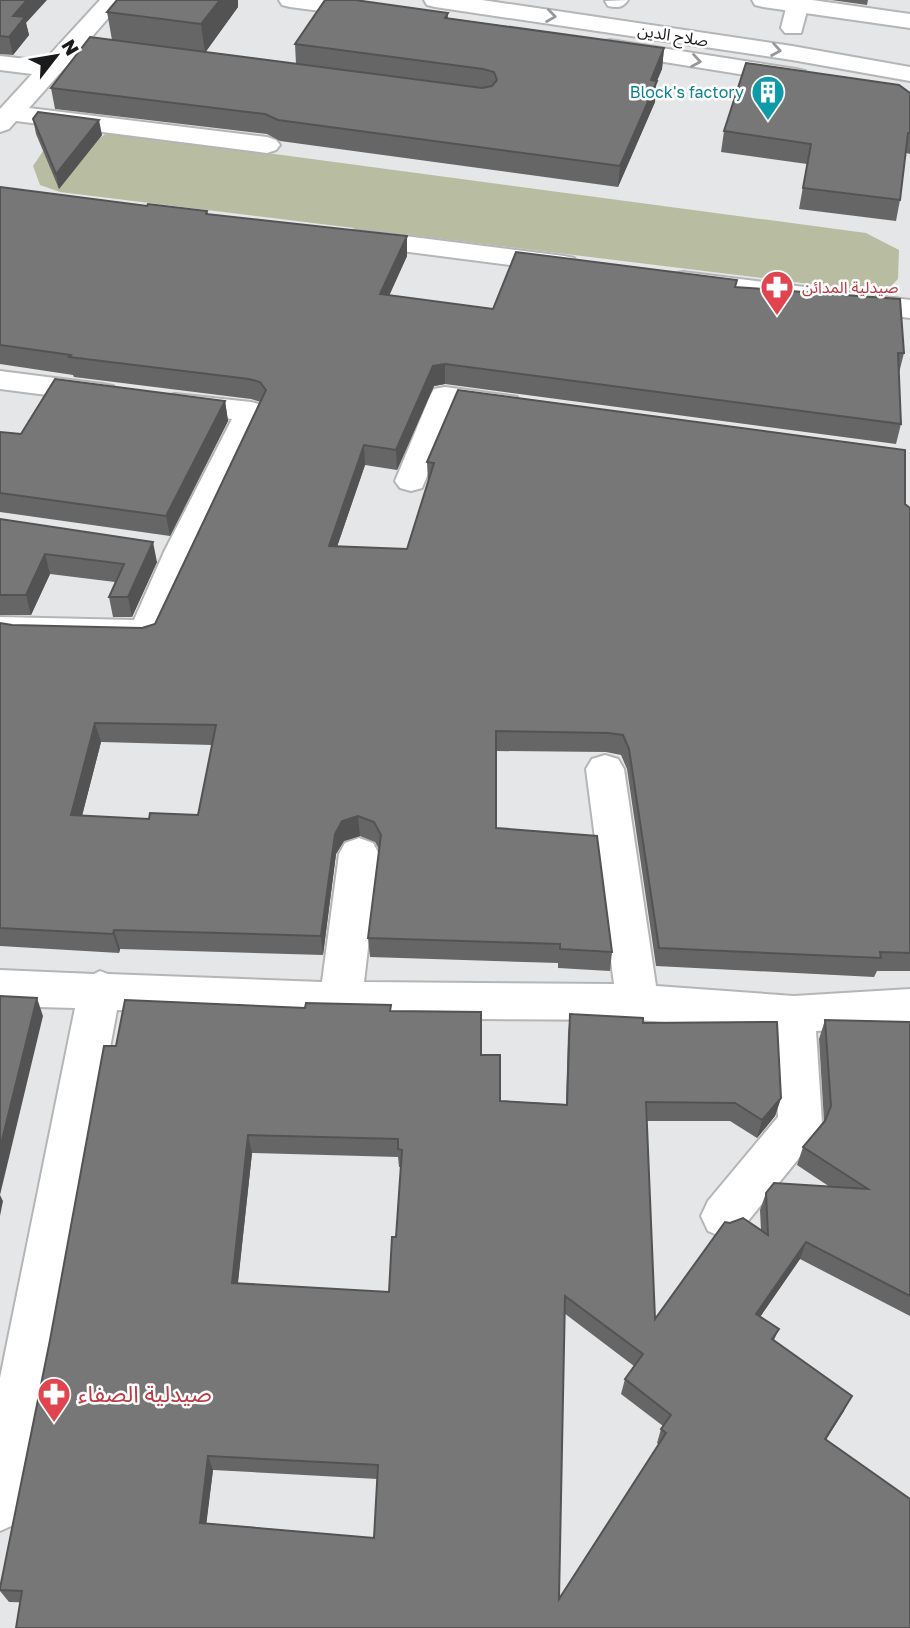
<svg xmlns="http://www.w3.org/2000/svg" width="910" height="1628" viewBox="0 0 910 1628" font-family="'Golos Text','Noto Sans Arabic',sans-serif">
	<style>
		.green { fill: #b8bda1 }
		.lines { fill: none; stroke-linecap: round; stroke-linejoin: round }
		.minor-casing { stroke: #b4b5b6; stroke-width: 4 }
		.major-casing { stroke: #b4b5b6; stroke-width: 4 }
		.highway-casing { stroke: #b4b5b6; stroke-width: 4 }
		.minor { fill: #fff; fill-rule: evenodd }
		.major { fill: #fff; fill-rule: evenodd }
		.highway { fill: #fff; fill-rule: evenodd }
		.wall { fill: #676667; fill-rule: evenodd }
		.shaded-wall { fill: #545354 }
		.building { fill: #787778; stroke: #545354; stroke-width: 2; fill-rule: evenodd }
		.oneway { stroke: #989898 }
		.labels { text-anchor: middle; stroke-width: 5; stroke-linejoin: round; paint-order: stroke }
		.far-street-label { font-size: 16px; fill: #1a1a1b; stroke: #fff }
		.far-culture-label { font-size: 16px; fill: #0d838f; stroke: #fff; text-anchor: end }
		.far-health-label { font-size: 16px; fill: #be3a42; stroke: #fff; text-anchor: start }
		.near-health-label { font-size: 23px; fill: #be3a42; stroke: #fff; text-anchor: start }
	</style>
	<rect width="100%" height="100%" fill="#e5e6e7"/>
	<path class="green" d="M109 132 866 233 899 250 898 279 890 287 859 290 60 192 40 185 33 166 49 142 96 140Z"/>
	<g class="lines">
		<defs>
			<path id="minor" d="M100 0H124L89 40 143 48 147 53 143 58 135 60 78 53 29 108 267 137 276 140 280 145 276 150 267 153 16 121 9 129 0 132V109L32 74 0 70V56L44 61Z
				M628 0C623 8 617 8 608 6L605 1Z
				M788 0H810L801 33H785L781 28Z
				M357 230 564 256 574 258 578 264 574 270 564 272 347 244 343 238 347 232Z
				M683 272 910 300V318L673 286 669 280 673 274Z
				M0 371 102 384 113 386 117 393 113 400 102 402 0 389Z
				M445 387 517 397 521 404 517 411 506 414 456 407 422 488 411 491 400 488 395 481 430 396 434 389Z
				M175 394 251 402 262 405 266 412 198 552 158 642 146 645 0 641V617L134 620 164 552 232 419 164 410 160 403 164 396Z
				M605 755 618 759 624 769 656 986 794 996 910 989V1025L816 1031 822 1123 816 1137 740 1231 724 1238 708 1231 701 1216 708 1201 778 1117 774 1030 637 1020 341 1018 117 1010 26 1505 18 1523 0 1531V1378L75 1008 0 1006V970L94 974 100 971 108 974 322 982 339 854 345 843 359 838 373 843 379 854 364 982 614 984 586 769 592 759Z"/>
			<path id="major" d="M279 0H343L382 6 386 11 382 16 374 18 290 7 282 5Z
				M752 0H812L910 14V28L763 7 755 5Z
				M610 40 796 69 805 71 808 76 805 81 796 83 602 52 598 47 602 42Z"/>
			<path id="highway" d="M424 0H482L792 46 910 67V81L792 60 435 7 427 5Z"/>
		</defs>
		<use href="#minor" class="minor-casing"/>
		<use href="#major" class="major-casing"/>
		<use href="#highway" class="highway-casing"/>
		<use href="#minor" class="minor"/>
		<use href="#major" class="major"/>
		<use href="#highway" class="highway"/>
	</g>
	<path class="wall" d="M0 0 26 23 29 35 13 55 0 54Z
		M117 0H238V7L205 52 296 64 295 44 448 13V18L664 48 662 69 656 83 655 102 618 187 280 141 267 134 55 109 51 88 112 40 107 12Z
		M831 0H868L867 5Z
		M910 93V154L906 153 900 200 896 221 799 209 807 164 721 152 724 131Z
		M33 119 102 135 59 189 36 134Z
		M0 187 147 206 207 211 208 214 407 256 389 295 493 309 736 287 904 353 899 373 901 424 896 444 445 384 434 386 397 470 365 465 337 547 407 549 428 482 427 462 905 504 910 508V971H877L874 977 656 966 627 769 621 755 606 752 496 751V828L612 952 610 971 558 968V963L370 957 368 938 379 849 375 842 360 836 344 841 336 854 323 955 120 949 119 953 0 946V623L12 625 142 628 155 624 261 402 251 399 74 377 73 375 0 364ZM101 742 212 745 198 815 149 819 82 816Z
		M225 401 228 421 170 536 0 512V432L21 434Z
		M0 519 157 562 132 617H113L109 597 115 582 50 574 31 615H0Z
		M391 1011 481 1055 500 1101 566 1104 568 1033 570 1014 643 1023 781 1098 775 1116 757 1138 730 1121H647L655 1319 761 1231 760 1210 766 1193 830 1187 797 1165 803 1147 824 1121 819 1039 825 1020 910 1022V1316L800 1259 760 1317 779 1329 774 1340 844 1411 826 1440 910 1628 9 1602 0 1591 116 1046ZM252 1153 398 1157 399 1167H401L396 1237 389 1292 238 1283ZM564 1313 634 1366 625 1379 621 1394 663 1426 661 1429 657 1443 659 1445 559 1599ZM213 1470 377 1479 374 1538 206 1523Z"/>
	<path class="shaded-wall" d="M27 0H47L26 23 29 35 13 55 9 37 13 16Z
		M220 0H238V7L205 53 201 24Z
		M664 48 662 69 656 83 655 102 618 187 620 166Z
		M99 120 102 135 59 189 56 174Z
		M407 236V256L381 314 380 294Z
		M445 364V384L434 386 397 470 396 450 433 366Z
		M225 401 228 421 170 536 166 516Z
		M364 445 365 465 330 567 329 546Z
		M153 542 157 562 132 617 128 597Z
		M45 554 50 574 31 615 26 595Z
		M95 723 101 742 77 835 71 815Z
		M358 816 360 836 344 841 336 854 323 955 321 936 335 834 342 821Z
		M114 930 120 949 119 953 113 934Z
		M37 998 43 1016 0 1195 3 1201 0 1216V1148Z
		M781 1098 775 1116 757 1138 762 1120Z
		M248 1135 252 1153 236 1299 232 1283Z
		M806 1242 800 1259 751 1330 756 1314Z
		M852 1396 844 1411 817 1453 825 1439Z
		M208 1456 213 1470 205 1535 200 1523Z"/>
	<path class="building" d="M0 0H27L13 16 25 17 9 37 0 36Z
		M117 0H220L201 24 107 12Z
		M325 0H355L448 13 445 18 664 48 651 80 657 81 620 166 278 120 265 114 51 88 90 37 482 88 492 86 497 80 494 72 483 69 295 44Z
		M746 63 899 85 910 93V133H908L900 200 803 188 811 144 724 131Z
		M38 112 99 120 56 174 33 119Z
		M0 187 147 206 148 204 207 211 206 214 407 236 380 294 493 309 516 252 737 280 735 287 900 299 904 353H898L901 424 445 364 433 366 396 450 364 445 329 546 407 549 434 463 427 462 458 390 905 450V504L910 508V953L880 952 881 958 659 948 629 749 623 735 608 733 496 731V828L597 836 612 952 560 949V944L368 938 381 835 374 822 358 816 342 821 335 834 321 936 114 930 113 934 0 928V623L12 625 142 628 155 624 266 390 260 382 249 379 69 357 71 355 0 345ZM95 723 216 725 198 815 150 813 149 819 71 815Z
		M55 379 225 401 166 516 0 493V432L21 434Z
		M0 519 153 542 128 597H109L124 564 45 554 26 595H0Z
		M0 996 37 998 0 1148Z
		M125 1000 305 1008 306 1003 391 1005 390 1011 481 1012V1055H500V1101L567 1105 570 1014 643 1018V1023L777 1022 781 1098 762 1120 735 1103 646 1102 655 1319 725 1222 730 1223 743 1218 768 1235 766 1193 774 1183 868 1189 803 1147 825 1121 831 1106 825 1020 910 1022V1296L806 1242 756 1314 779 1329 772 1339 852 1396 825 1439 910 1499V1628H16L22 1591 0 1590V1588L50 1340 104 1046H116ZM248 1135 398 1139V1149L402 1150 396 1237H392L389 1292 232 1283ZM565 1296 643 1354 625 1379 671 1415 661 1429 666 1433 559 1599ZM208 1456 378 1465 374 1538 200 1523Z"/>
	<defs><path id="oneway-chevron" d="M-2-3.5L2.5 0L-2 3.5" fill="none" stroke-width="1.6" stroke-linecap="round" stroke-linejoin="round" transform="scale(1.75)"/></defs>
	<g class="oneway">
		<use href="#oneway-chevron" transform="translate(551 16) rotate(8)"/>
		<use href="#oneway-chevron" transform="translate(776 50) rotate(9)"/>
		<use href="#oneway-chevron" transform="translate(696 61) rotate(9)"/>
	</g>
	<defs>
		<symbol id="building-pin" viewBox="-11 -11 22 30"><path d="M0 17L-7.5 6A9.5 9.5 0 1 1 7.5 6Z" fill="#0f9aa8" stroke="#fff"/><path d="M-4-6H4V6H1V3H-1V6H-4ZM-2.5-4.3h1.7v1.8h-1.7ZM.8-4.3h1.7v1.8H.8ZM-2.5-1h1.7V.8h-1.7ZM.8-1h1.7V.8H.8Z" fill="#fff"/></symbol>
		<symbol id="pharmacy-pin" viewBox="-11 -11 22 30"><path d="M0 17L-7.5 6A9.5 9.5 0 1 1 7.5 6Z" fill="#e0444e" stroke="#fff"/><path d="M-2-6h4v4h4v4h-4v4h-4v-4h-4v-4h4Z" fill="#fff"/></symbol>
	</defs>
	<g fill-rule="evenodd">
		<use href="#building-pin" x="749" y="73" width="38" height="52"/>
		<use href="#pharmacy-pin" x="758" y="268" width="38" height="52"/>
		<use href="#pharmacy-pin" x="35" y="1375" width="38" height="52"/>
	</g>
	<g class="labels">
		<g class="far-street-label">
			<text transform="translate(673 35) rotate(9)" y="6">صلاح الدين</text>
		</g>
		<g class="far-culture-label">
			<text x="744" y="98">Block's factory</text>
		</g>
		<g class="far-health-label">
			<text x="802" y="293">صيدلية المدائن</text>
		</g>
		<g class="near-health-label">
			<text x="78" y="1402">صيدلية الصفاء</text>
		</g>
	</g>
	<g transform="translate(56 56) rotate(59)" stroke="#ffffff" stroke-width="5" paint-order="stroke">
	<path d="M0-5L12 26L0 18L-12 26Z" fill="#1a1a1b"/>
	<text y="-10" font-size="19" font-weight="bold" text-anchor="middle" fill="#1a1a1b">N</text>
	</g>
</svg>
